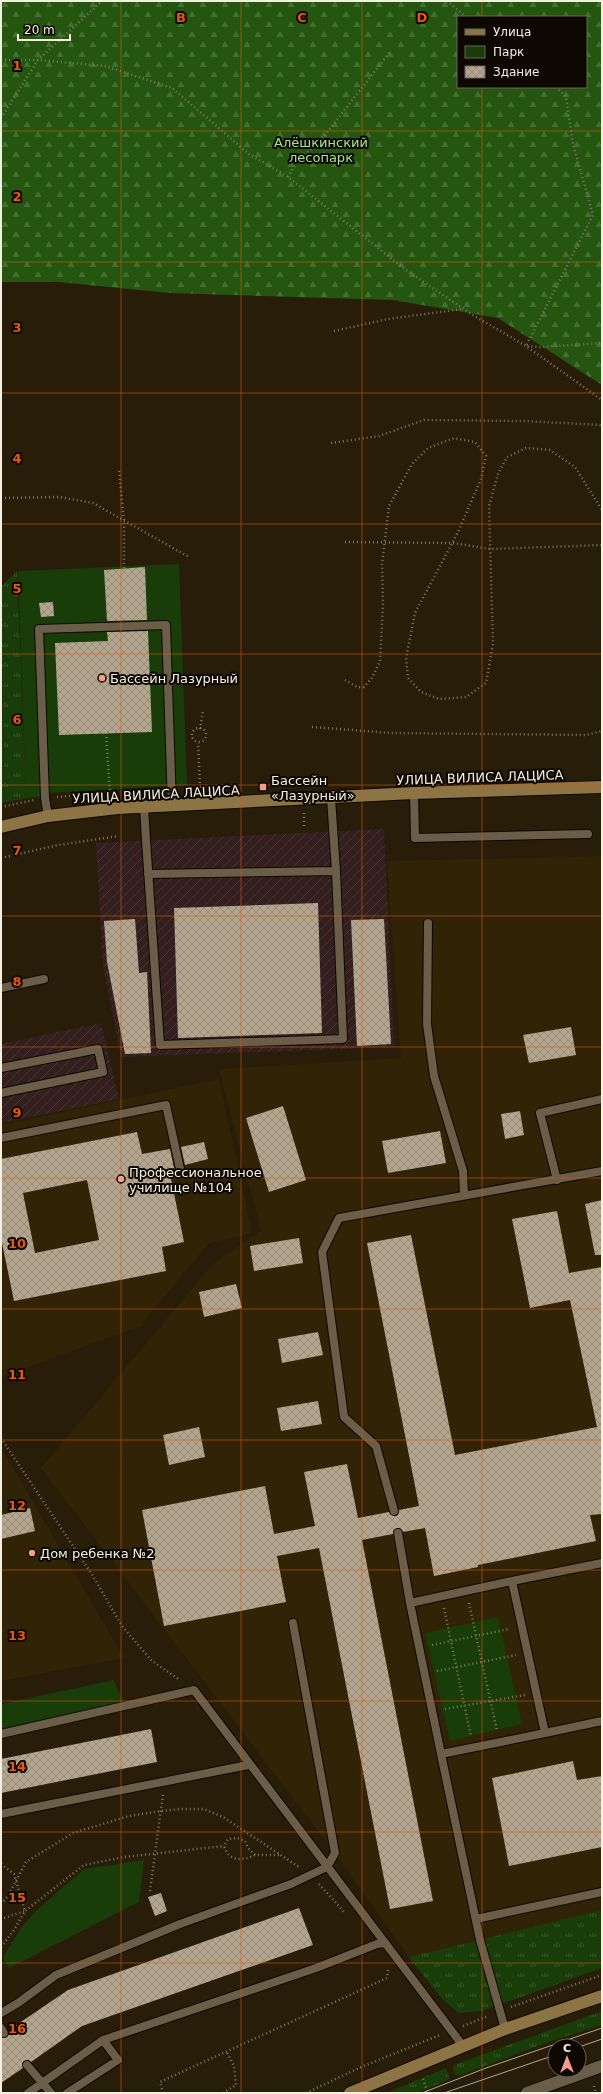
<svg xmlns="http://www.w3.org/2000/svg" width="603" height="2094" viewBox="0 0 603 2094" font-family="'DejaVu Sans',sans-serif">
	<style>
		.industrial { fill: url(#industrial-furrows) }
		.built { fill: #312306 }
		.grass { fill: url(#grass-tufts) }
		.forest { fill: url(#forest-firs); fill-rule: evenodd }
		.park { fill: #193d09 }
		.building { fill: url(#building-cross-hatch); fill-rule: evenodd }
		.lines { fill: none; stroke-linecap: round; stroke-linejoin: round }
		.lane-casing { stroke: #100700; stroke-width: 10 }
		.street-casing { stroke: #100700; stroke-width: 14 }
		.secondary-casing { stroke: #100700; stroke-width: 14 }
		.path { stroke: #817867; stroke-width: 2.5; stroke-dasharray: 1 3; stroke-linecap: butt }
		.lane { stroke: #6b5e48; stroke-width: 8 }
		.street { stroke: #6b5e48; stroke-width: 12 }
		.secondary { stroke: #8c7444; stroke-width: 12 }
		.tram { stroke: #afa797; stroke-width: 1 }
		.grid { fill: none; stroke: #e8590c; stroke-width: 1; stroke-opacity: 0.55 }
		.poi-dot { fill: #f49e8a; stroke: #0d0802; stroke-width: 1.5 }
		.labels { text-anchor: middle; stroke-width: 4; stroke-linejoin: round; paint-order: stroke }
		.park-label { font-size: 13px; fill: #a0e688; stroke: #0d0802 }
		.poi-label { font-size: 13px; fill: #f5eee1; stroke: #0d0802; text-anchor: start }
		.street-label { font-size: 13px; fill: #f5eee1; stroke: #0d0802 }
		.grid-label { font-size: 13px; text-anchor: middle; font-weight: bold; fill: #e8590c; stroke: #0d0802; stroke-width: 4; stroke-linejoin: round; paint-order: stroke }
	</style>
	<defs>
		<pattern id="industrial-furrows" width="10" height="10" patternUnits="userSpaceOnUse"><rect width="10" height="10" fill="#33201e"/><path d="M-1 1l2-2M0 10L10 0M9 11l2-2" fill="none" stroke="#473634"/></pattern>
		<pattern id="grass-tufts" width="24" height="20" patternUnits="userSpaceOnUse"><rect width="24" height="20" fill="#193d09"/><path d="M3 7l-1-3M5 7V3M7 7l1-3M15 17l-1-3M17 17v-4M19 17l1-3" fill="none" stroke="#3b592d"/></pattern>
		<pattern id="forest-firs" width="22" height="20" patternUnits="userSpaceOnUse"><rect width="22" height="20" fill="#24560f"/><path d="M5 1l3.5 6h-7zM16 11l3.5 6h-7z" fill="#446f32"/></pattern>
		<pattern id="building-cross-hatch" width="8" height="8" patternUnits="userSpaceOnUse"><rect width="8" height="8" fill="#b4a68e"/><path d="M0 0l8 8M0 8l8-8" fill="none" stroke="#948a78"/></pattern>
	</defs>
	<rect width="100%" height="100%" fill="#281d08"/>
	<path class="industrial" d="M384 829 394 1047 121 1057 103 965 96 843Z
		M101 1023 119 1099 1 1123V1044Z"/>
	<path class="built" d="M602 856V1910L409 1957 335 1853 41 1468 213 1264 261 1231 219 1069 401 1058 387 861Z
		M219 1079 252 1233 209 1243 140 1326 1 1377V1125Z
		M1 1447 124 1658 1 1681Z"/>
	<path class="grass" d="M17 571 26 793H39L40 796 1 803V779L4 778 1 587Z
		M602 1910V1968L482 2011 459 2013 442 1999 409 1957Z
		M602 2011V2025L551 2041 461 2075H455L453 2069 454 2065Z
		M446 2068 450 2079 417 2093H386Z"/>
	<path class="forest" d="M1 1H602V385L498 318 393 300 170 293 58 282H1ZM458 17H586V87H458Z"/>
	<path class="park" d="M179 564 187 785 26 794 18 571Z
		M1 632 4 778 1 779Z
		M498 1617 522 1724 450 1741 425 1633Z
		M114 1680 125 1706 1 1734V1704Z
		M144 1860 139 1902 9 1968 3 1957 22 1927 36 1911 84 1869Z"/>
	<path class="building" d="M145 567 147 620 107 621 104 570Z
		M53 602 54 616 41 617 39 603Z
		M148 631 152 732 59 735 55 643 108 641 107 632Z
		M318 903 322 1033 178 1038 174 908Z
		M135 919 139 973 147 972 151 1053 125 1054 107 962 104 921Z
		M384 919 391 1044 357 1046 351 920Z
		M571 1027 576 1055 529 1063 523 1035Z
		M283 1106 306 1180 269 1192 246 1118Z
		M520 1111 524 1135 505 1139 501 1114Z
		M440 1131 446 1163 388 1173 382 1141Z
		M137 1132 142 1154 170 1149 174 1168 169 1169 184 1242 162 1247 166 1271 14 1301 1 1238V1159ZM87 1180 99 1240 35 1253 23 1193Z
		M204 1142 208 1159 185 1165 181 1147Z
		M602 1200V1255H595L585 1204Z
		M557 1211 569 1273 602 1267V1514L590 1515 596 1541 478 1565V1567L434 1576 425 1528 403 1532 400 1528H397L393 1531V1534L362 1540 433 1901 390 1909 319 1548 277 1556 286 1602 164 1626 142 1510 265 1486 274 1534 315 1526 304 1472 347 1464 358 1518 389 1512 395 1516 398 1515 399 1510 419 1506 367 1243 411 1235 455 1455 597 1427 570 1300 530 1308 512 1219Z
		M299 1238 303 1263 254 1271 250 1246Z
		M236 1284 242 1308 204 1317 199 1292Z
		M318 1332 323 1355 282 1363 278 1339Z
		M318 1401 322 1424 281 1431 277 1408Z
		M199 1427 205 1457 169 1465 163 1435Z
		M30 1508 35 1531 1 1539V1515Z
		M151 1729 157 1762 1 1793V1759Z
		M573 1761 577 1780 602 1776V1847L509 1866 492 1778Z
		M161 1893 167 1911 155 1916 148 1897Z
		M299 1908 313 1945 82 2026 31 2062 28 2060 24 2061 22 2064 23 2068 1 2083V2038L7 2037 9 2033V2030L68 1990Z"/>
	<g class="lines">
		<defs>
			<path id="lane" d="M414 793 415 838 588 834
				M331 798 336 871
				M144 807 146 840 160 1045 343 1039 336 871 148 874
				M48 816 45 798 39 629 166 625 172 806
				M428 923 427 1024 434 1076 463 1171 464 1195
				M1 988 44 979
				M1 1068 98 1049 103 1072 1 1093
				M1 1138 166 1105 180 1169
				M557 1180 540 1113 602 1099
				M394 1511 376 1446 344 1417 322 1252 339 1218 602 1171
				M398 1533 410 1603 512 1581
				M602 1563 512 1581 545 1733 602 1721
				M410 1603 441 1754
				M1 1734 194 1690 463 2046
				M1 1814 248 1765
				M476 1919 602 1892
				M1 2013 18 2003 56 1975 180 1924 291 1884 327 1867 335 1853 293 1623
				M1 2028 4 2033
				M505 2029 480 1940 441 1754 545 1733
				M27 2065 51 2093
				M28 2093 103 2040 316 1968 377 1944 385 1943
				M67 2093 118 2060 103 2040"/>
			<path id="street" d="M527 2093 602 2066"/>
			<path id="secondary" d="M1 827 48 816 118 808 414 793 602 787
				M350 2093 505 2029 602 1996"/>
		</defs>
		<use href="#lane" class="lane-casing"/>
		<use href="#street" class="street-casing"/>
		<use href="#secondary" class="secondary-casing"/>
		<path class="path" d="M447 1 466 17
			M1 60H38L105 66 172 88 249 154 288 177 406 270 471 314 526 346 602 400
			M556 87 566 97 573 144 593 215 526 346 540 347 602 343
			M1 118 38 60 102 1
			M288 177 298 160 321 140 390 52
			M334 331 388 319 463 309
			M331 443 379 436 424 420 523 421 602 425
			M119 471 124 520V569
			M1 498 59 497 93 503 189 557
			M345 542 453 543 490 549 602 545
			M345 680 357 687H364L372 678 380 661 383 604 382 564 389 506 412 464 428 448 454 438 475 442 486 456 481 479 458 532 415 613 406 658 408 678 421 692 439 699 466 697 486 683 493 644 489 506 498 474 507 457 526 448 550 450 575 467 602 510
			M312 727 391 733 586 735 602 731
			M192 735a7 7 0 1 1 14 0a7 7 0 1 1-14 0Z
			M200 729 203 711
			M106 733 110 793
			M184 788 200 787 198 743
			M57 797 103 793
			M1 807 34 800
			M304 813V826
			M1 858 58 845 119 836
			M1 1438 93 1576 122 1626 152 1661 180 1680
			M469 1603 497 1731
			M444 1608 471 1737
			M432 1645 509 1629
			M437 1671 516 1655
			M445 1709 525 1695
			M255 1855C242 1861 229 1862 224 1846L228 1839 237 1838 245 1841 248 1848 255 1855H282
			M1 1864 14 1874 25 1911 1 1919
			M319 1884 344 1912
			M150 1891 163 1794
			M1 1904 8 1896 26 1862 73 1833 129 1816 161 1811 181 1809H204L223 1817 299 1867
			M1 1947 14 1930 25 1911 84 1865 124 1857 224 1846
			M511 2007 602 1975
			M463 2026 488 2016
			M423 2079 428 2093
			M594 2086 596 2093
			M163 2093 160 2082 387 1978 388 1970
			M223 2093 236 2085 234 2066 226 2051
			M306 2093 359 2068 440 2035"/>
		<use href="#lane" class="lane"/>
		<use href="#street" class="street"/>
		<use href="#secondary" class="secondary"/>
		<path class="tram" d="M579 2047 602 2039
			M422 2093 486 2068 602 2028
			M444 2093 555 2055"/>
	</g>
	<path class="grid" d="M121 1V2093M241 1V2093M362 1V2093M482 1V17M482 87V2093M1 131H602M1 262H602M1 393H602M1 524H602M1 654H602M1 785H602M1 916H602M1 1047H602M1 1178H602M1 1309H602M1 1440H602M1 1570H602M1 1701H602M1 1832H602M1 1963H602"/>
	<g class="poi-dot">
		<circle cx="102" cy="678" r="4"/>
		<rect x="259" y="783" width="8" height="8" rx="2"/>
		<circle cx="121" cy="1179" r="4"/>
		<circle cx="32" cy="1553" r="4"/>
	</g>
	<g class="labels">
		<g class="park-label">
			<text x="321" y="147">Алёшкинский<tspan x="321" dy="15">лесопарк</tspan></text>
		</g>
		<g class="poi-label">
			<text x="110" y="683">Бассейн Лазурный</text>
			<text x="271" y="785">Бассейн<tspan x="271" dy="15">«Лазурный»</tspan></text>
			<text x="129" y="1177">Профессиональное<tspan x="129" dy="15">училище №104</tspan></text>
			<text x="40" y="1558">Дом ребенка №2</text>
		</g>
		<g class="street-label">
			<text transform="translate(480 777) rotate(-2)" y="5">УЛИЦА ВИЛИСА ЛАЦИСА</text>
			<text transform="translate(156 794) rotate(-3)" y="5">УЛИЦА ВИЛИСА ЛАЦИСА</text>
		</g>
	</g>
	<g class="grid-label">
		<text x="181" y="22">B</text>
		<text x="302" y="22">C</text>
		<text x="422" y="22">D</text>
		<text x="17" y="70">1</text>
		<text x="17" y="201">2</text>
		<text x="17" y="332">3</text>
		<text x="17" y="463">4</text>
		<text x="17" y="593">5</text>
		<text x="17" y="724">6</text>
		<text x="17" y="855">7</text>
		<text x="17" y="986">8</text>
		<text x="17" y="1117">9</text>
		<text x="17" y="1248">10</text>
		<text x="17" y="1379">11</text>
		<text x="17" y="1510">12</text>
		<text x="17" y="1640">13</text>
		<text x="17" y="1771">14</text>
		<text x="17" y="1902">15</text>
		<text x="17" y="2033">16</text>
	</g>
	<rect width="603" height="2094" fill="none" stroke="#f5eee1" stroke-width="4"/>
	<rect x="457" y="16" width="130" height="72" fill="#0d0802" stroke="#6a645b"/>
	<rect x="465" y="29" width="20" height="6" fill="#8c7444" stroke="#6a645b"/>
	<text x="493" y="36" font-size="12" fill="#f5eee1">Улица</text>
	<rect x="465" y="46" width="20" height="12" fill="#193d09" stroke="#6a645b"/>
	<text x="493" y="56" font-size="12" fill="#f5eee1">Парк</text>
	<rect x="465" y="66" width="20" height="12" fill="url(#building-cross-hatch)" stroke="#6a645b"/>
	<text x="493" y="76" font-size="12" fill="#f5eee1">Здание</text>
	<g transform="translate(567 2058)"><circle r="19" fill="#0d0802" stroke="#6a645b"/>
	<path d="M0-3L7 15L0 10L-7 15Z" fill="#f49e8a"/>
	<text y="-6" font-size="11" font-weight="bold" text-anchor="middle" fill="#f5eee1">С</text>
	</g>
	<path d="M18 34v6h52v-6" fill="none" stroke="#f5eee1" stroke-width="2"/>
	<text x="24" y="34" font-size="12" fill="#f5eee1" stroke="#0d0802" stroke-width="3" paint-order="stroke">20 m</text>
</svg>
